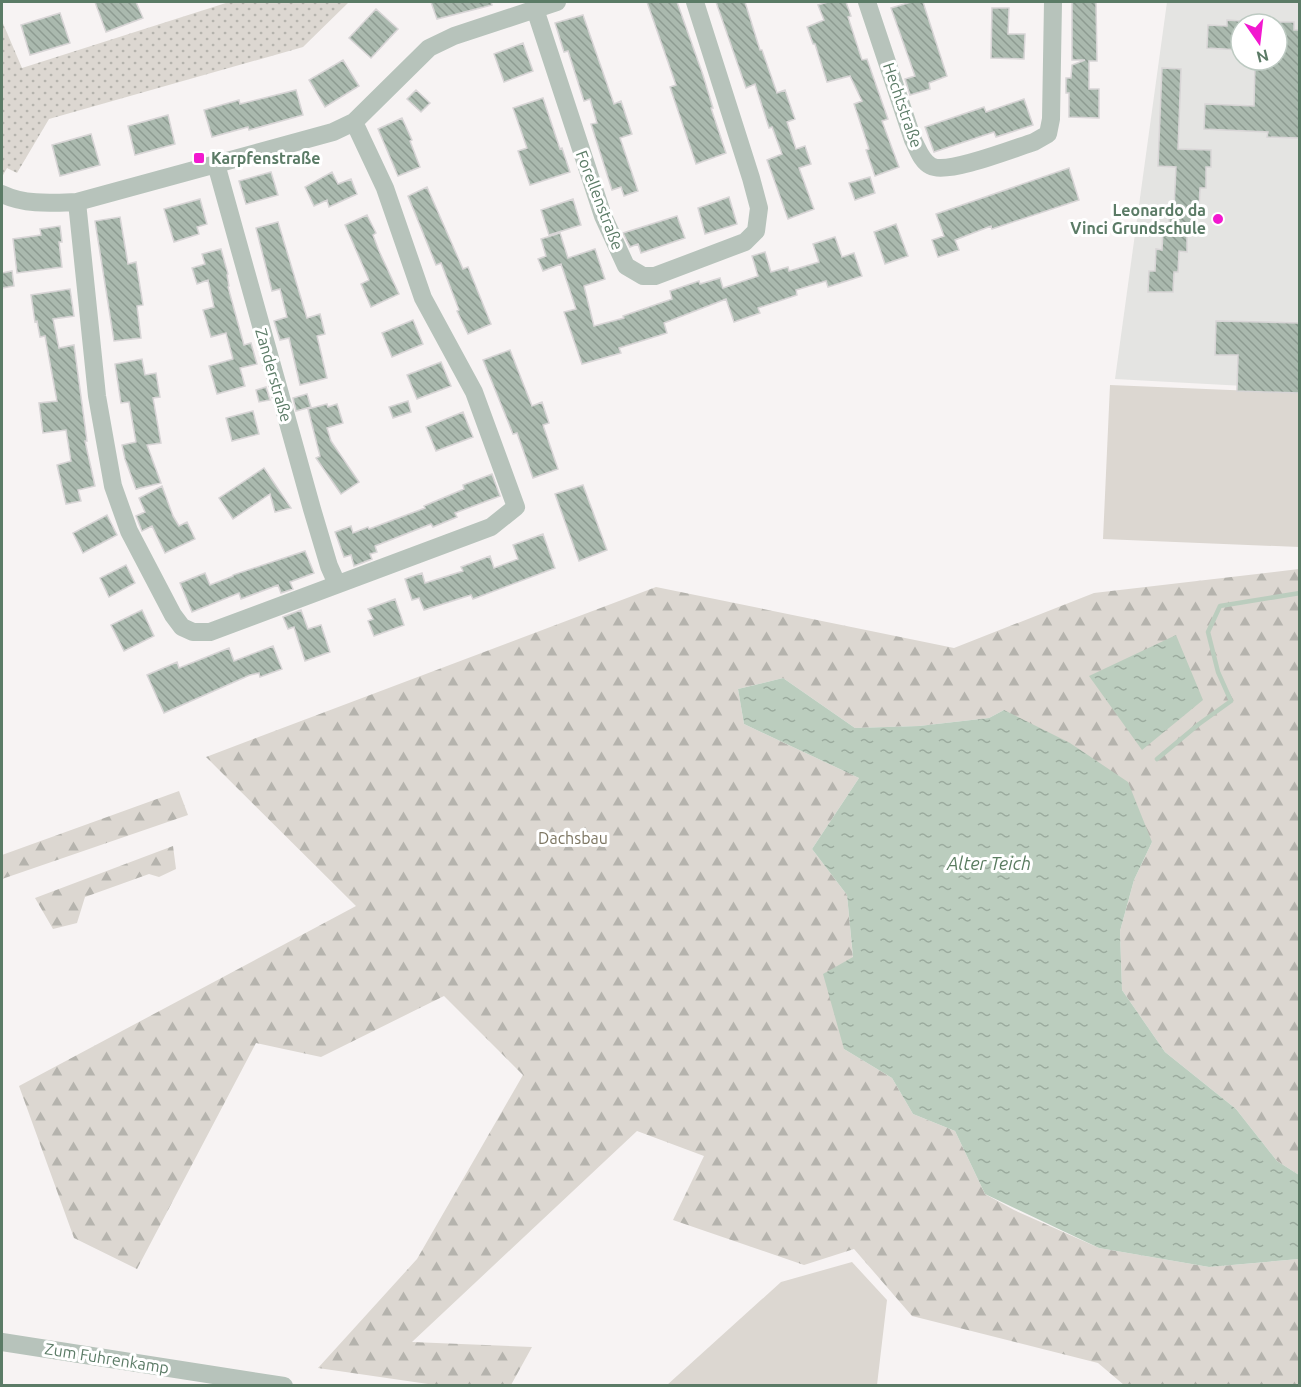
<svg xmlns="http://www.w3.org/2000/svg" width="1301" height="1387" viewBox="0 0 1301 1387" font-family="Ubuntu,sans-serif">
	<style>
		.built { fill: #e4e4e2; fill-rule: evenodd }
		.forest { fill: url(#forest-firs) }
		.park { fill: url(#park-dots) }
		.garden { fill: #dcd7d1 }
		.water { fill: url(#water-ripples) }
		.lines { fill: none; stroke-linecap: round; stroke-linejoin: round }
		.stream { stroke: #bbcdbe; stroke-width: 4.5 }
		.building { fill: url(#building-back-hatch); stroke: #d8d5d6; stroke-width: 1.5 }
		.minor { stroke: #b7c3bb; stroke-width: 18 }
		.poi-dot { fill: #f218cf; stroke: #fff; stroke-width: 2 }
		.labels { text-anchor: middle; stroke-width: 6; stroke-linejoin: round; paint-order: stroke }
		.street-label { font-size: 16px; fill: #5b7b66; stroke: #fff }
		.poi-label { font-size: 16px; font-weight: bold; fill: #5b7b66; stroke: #fff; text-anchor: start }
		.park-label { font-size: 16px; fill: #7d7662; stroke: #fff }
		.water-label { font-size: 18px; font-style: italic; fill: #5a7c60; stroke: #fff }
	</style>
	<defs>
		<pattern id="forest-firs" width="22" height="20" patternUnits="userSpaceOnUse" patternTransform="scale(1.5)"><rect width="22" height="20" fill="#dcd7d1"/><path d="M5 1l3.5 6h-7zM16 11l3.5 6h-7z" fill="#b5b3ad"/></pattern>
		<pattern id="park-dots" width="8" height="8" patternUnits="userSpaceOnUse" patternTransform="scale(1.5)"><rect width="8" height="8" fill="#dcd7d1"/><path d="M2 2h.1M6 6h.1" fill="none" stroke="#b5b3ad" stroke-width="1.8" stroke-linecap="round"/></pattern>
		<pattern id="water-ripples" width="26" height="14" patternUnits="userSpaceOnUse" patternTransform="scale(1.5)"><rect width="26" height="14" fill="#bbcdbe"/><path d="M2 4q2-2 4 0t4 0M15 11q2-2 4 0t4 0" fill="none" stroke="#9bab9e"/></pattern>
		<pattern id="building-back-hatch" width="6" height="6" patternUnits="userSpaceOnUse" patternTransform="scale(1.5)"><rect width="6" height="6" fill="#aab9ae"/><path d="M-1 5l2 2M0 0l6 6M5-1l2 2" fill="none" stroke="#8d9b91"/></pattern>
	</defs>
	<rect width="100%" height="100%" fill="#f7f3f3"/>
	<path class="built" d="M1167 2H1299V389L1115 379ZM1241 24H1277V60H1241Z"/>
	<path class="forest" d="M1299 569V1175L1277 1161 1236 1109 1165 1052 1122 990 1120 931 1134 880 1152 842 1004 710 989 718 919 726 855 728 783 678 738 689 744 724 859 778 812 849 847 895 853 958 844 1049 892 1078 913 1114 955 1131 985 1194 1014 1210 1099 1248 1209 1267 1299 1259V1385H1124L1098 1363 912 1316 854 1249 804 1265 673 1220 704 1156 637 1131 412 1342 532 1347 511 1385H435L318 1368 417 1259 523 1075 444 996 321 1057 256 1043 137 1269 74 1238 19 1086 356 906 206 757 656 587 954 648 1094 593Z
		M179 791 188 815 2 879V855Z
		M173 846 176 869 159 877 149 874 85 897 77 923 53 929 35 898Z"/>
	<path class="park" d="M229 2H349L303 47 49 119 17 173 7 168 2 177V21L22 68Z"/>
	<path class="garden" d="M1110 385 1299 393V547L1103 539Z
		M852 1262 887 1300 877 1385H667L781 1282Z"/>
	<path class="water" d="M1176 635 1203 700 1142 750 1089 676Z
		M783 678 855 728 919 726 989 718 1004 710 1070 743 1128 782 1152 842 1134 880 1120 931 1122 990 1165 1052 1236 1109 1277 1161 1299 1175V1259L1209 1267 1099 1248 985 1194 955 1131 913 1114 892 1078 844 1049 823 974 853 957 847 895 812 849 859 778 744 724 738 689Z"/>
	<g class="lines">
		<path class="stream" d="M1157 759 1199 724 1231 701 1218 672 1208 632 1220 606 1300 593"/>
	</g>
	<path class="building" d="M95 2H136L143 18 106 32Z
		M431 2H491L492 5 437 19Z
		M647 2H677L703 75 713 108H711L726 153 696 164 670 87 676 85Z
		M716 2H745L760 50H762L777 93 785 90 795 119 787 122 796 149 805 146 811 164 799 168 814 209 788 219 767 160 782 154 772 127 769 128 755 84 746 88Z
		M828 2H846L851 16 848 17 862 60 867 59 888 119 882 121 899 167 875 176 866 150 869 149 854 104 862 101 850 76 827 82 815 44H813L807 27 824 20 818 5Z
		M911 2H923L947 76 929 83 930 89 910 95 905 79 915 76 891 8Z
		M1072 2H1096L1097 61H1089V89H1099V118L1069 117V93H1066V78H1071L1072 65 1085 60H1072Z
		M992 8H1009L1008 34H1025L1024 59 991 58Z
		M376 9 398 29 371 58 349 38Z
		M60 13 70 43 30 55 21 25Z
		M583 15 614 104 621 101 632 134 620 138 638 191 624 196 621 187 612 190 591 124 597 123 590 99 584 101 568 51 564 52 555 23Z
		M1227 20 1241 21V50L1207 48 1208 25 1227 26Z
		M1280 22H1294V30H1299V138L1267 137 1268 132 1204 129 1205 104 1254 106 1255 64 1270 65V60H1277V29H1280Z
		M523 43 533 71 504 82 494 54Z
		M343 60 359 86 325 107 309 80Z
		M1162 68 1181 69 1178 149 1211 150V167H1206V188H1200L1199 209 1193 208 1192 230H1187V252L1179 251 1178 272H1174L1173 292H1148L1149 271H1155L1156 249 1162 250 1163 228H1169V208H1174L1176 167 1158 166Z
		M296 90 303 115 249 130 248 127 212 137 204 110 239 100 240 104Z
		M416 90 430 103 421 112 407 99Z
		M543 98 560 149 562 148 570 172 530 185 518 151 527 148 513 108Z
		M1024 99 1033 125 996 137 994 132 934 152 925 127 984 107 986 112Z
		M168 115 175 144 135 155 128 126Z
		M402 118 412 140 410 141 420 167 398 176 378 129Z
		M91 134 100 165 60 176 52 145Z
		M1069 168 1079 200 992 229 991 226 955 240 959 250 938 257 932 240 944 236 936 214Z
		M271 172 278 195 246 204 239 181Z
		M332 172 338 184 351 179 357 194 329 207 327 200 314 206 305 187Z
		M870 177 875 193 855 200 849 183Z
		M427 187 463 269 468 267 491 324 468 334 457 311 459 310 441 263 436 265 408 196Z
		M729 197 737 224 705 234 698 208Z
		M200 199 207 224 197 227 199 234 174 242 164 209Z
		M573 199 581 225 549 235 541 210Z
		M367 215 376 233 373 235 379 251 399 294 371 307 361 284 369 280 345 225Z
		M677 216 685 238 641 253 638 244 630 247 623 233Z
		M120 217 128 264 136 262 143 305 137 306 141 338 114 341 95 221Z
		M278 222 307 318 320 314 325 334 317 336 327 378 300 385 289 338 280 340 274 321 287 317 280 289 272 291 256 228Z
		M896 224 908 256 885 264 874 232Z
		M60 226 62 242H59L62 267 17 273 13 239 41 235 40 229Z
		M560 233 568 258 595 249 605 279 584 286 594 326 624 318 623 316 672 299 670 291 699 281 700 284 720 278 723 288 758 276 752 256 765 252 771 272 788 267 789 271 819 262 813 244 835 237 842 257 854 253 862 276 828 287 826 281 796 290 797 295 758 308 760 313 734 322 726 299 664 323 667 333 619 348 621 353 582 364 564 312 576 309 561 264 543 271 538 259 546 256 541 239Z
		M221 249 228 274 227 275 229 286 228 287 244 345 251 343 257 364 240 368 245 386 217 394 209 366 233 359 226 333 211 337 203 310 214 307 208 280 197 284 192 268 205 264 202 254Z
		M12 271 14 286 2 288V273Z
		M70 289 74 316 53 319 59 348 74 345 87 441H85L95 486 78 490 81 501 66 504 57 465 71 461 66 430 43 433 39 403 57 401 45 336 40 337 37 321 35 322 31 295Z
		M413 320 423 344 392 357 382 333Z
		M1216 321 1299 323V393L1237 391 1238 355H1215Z
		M510 350 532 406 542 402 549 423 543 425 558 469 533 478 517 433 513 434 483 360Z
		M142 359 145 375 156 373 160 397 153 398 161 443 147 445 161 483 136 489 125 459 122 445 136 442 129 402 121 403 115 364Z
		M441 362 451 386 417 399 407 375Z
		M266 387 270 400 259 402 256 390Z
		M307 394 311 407 296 411 293 398Z
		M408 401 411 412 393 418 389 407Z
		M327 404 328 407 337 404 343 423 327 428 331 441 359 482 341 494 316 458 320 456 308 409Z
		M253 411 259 434 232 441 226 418Z
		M463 412 473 437 436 451 426 427Z
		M264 468 291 508 275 512 270 494 233 519 219 498Z
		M492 474 500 496 455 513 457 517 433 527 431 524 375 546 377 552 370 554 372 559 354 566 351 555 344 557 335 532 351 526 353 533 368 527 369 529 425 508 424 506 464 489 463 485Z
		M583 485 607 550 579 561 555 494Z
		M162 486 173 516 179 526 187 522 195 539 165 553 152 526 142 531 136 516 145 512 139 498Z
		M107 515 117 535 83 553 73 533Z
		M543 534 555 568 473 599 471 595 424 610 419 598 412 600 405 579 422 573 425 583 463 571 461 567 490 556 494 568 518 559 513 545Z
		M305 551 314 573 290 582 293 589 281 593 278 585 241 599 239 593 192 612 180 583 205 573 210 585 233 576V575Z
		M126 565 135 583 109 597 100 578Z
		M395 599 404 625 374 636 368 621 373 619 368 609Z
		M142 610 154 636 124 651 111 625Z
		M301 610 308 629 321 625 330 652 305 661 294 627 288 629 283 617Z
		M273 646 282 669 260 677 259 673 250 675 164 713 147 675 177 662 179 668 229 648 234 661Z"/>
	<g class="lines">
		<path class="minor" d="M867 2 913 140C918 149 921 161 931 166 947 175 1015 148 1034 142L1048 134 1051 119 1053 2
			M535 9 603 216 626 266 643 276H655L745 242 756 231 759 208 751 178 695 2
			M216 164 312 509 329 566 337 584
			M2 194C25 205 51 203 77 202L333 132 354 122 429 48 454 36 557 2
			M77 202 97 396 113 486 129 531 173 615 182 627 193 632H210L491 527 516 507 474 392 423 298 385 188 354 122
			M2 1342 284 1386"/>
	</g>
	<g class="poi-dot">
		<rect x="193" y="152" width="12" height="12" rx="3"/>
		<circle cx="1218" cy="219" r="6"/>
	</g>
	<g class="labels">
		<g class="street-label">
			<text transform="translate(903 105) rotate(71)" y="6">Hechtstraße</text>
			<text transform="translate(600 200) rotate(69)" y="6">Forellenstraße</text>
			<text transform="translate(274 375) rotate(74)" y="6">Zanderstraße</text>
			<text transform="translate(107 1358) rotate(9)" y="6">Zum Fuhrenkamp</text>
		</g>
		<g class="poi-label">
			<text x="211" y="164">Karpfenstraße</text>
			<text x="1206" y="216" text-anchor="end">Leonardo da<tspan x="1206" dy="18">Vinci Grundschule</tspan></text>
		</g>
		<g class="park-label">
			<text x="573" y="844">Dachsbau</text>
		</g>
		<g class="water-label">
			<text x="989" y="870">Alter Teich</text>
		</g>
	</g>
	<rect width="1301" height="1387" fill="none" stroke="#5b7b66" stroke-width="6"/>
	<g transform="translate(1259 42) rotate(166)"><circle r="28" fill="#ffffff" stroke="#bdcac2" stroke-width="1.5"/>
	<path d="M0-4.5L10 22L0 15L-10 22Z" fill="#f218cf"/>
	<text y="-9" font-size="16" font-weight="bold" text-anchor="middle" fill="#5b7b66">N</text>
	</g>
</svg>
